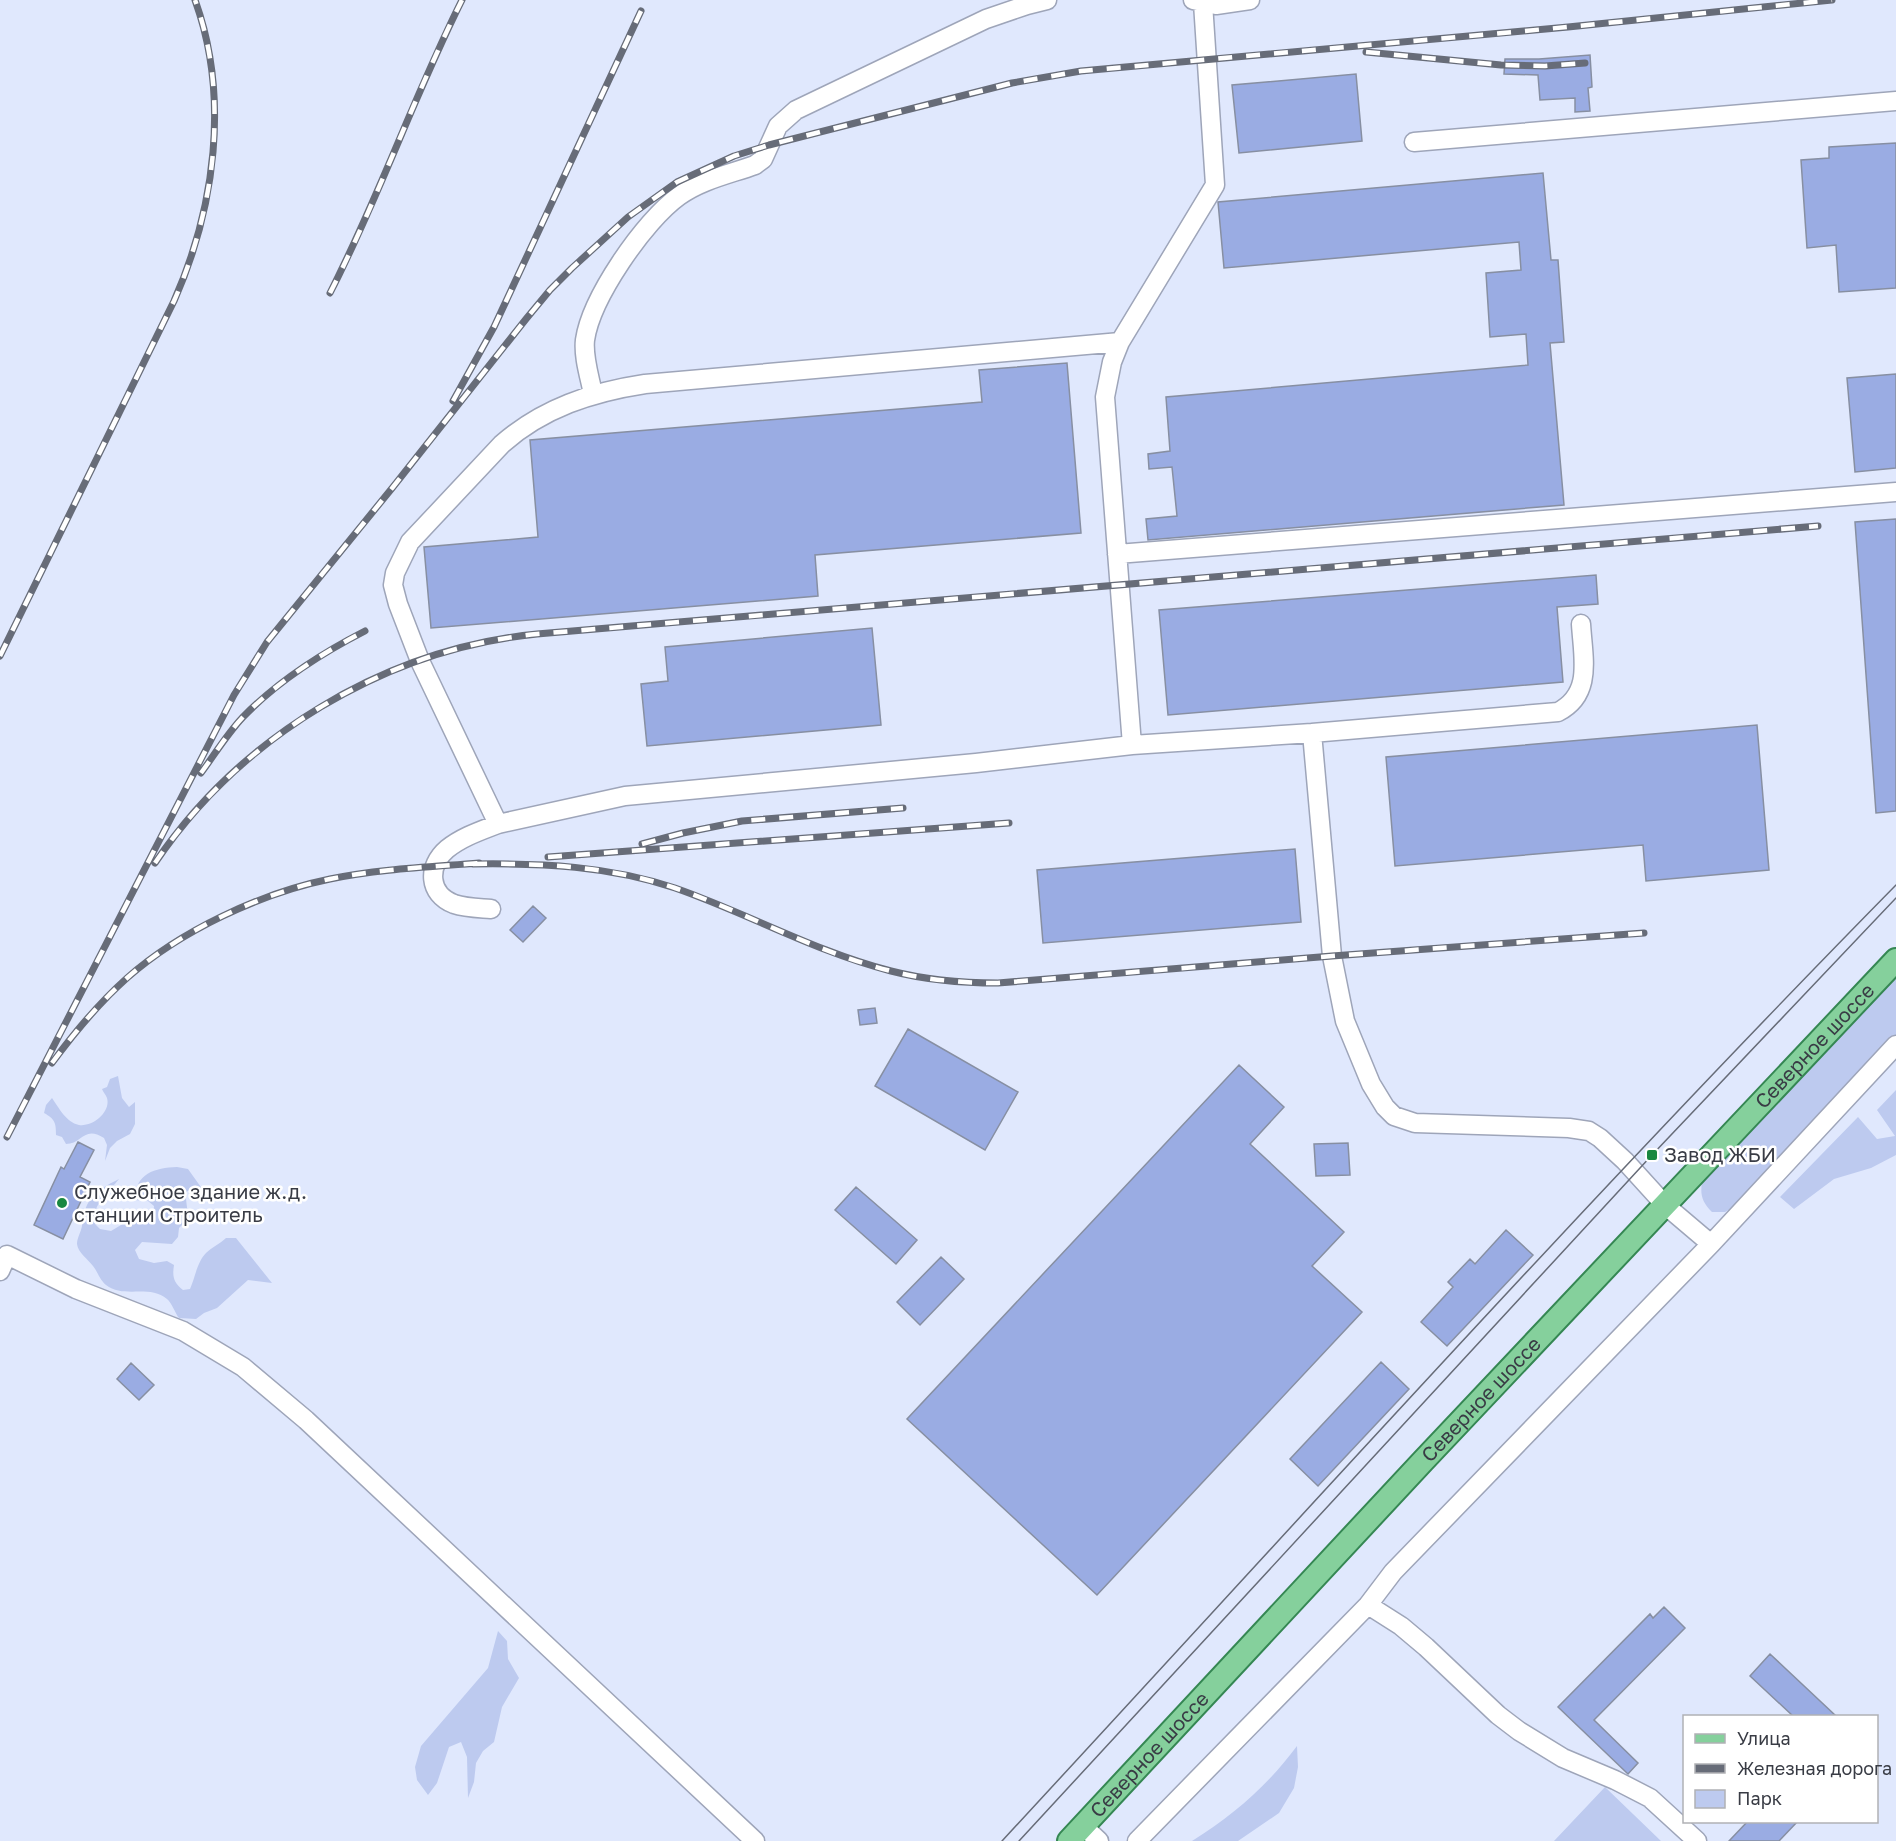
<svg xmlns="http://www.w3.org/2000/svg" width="1896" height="1841" viewBox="0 0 1896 1841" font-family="'Golos Text',sans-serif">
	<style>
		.green { fill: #bdcaef }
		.building { fill: #9aace3; stroke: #878fa2; stroke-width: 1.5 }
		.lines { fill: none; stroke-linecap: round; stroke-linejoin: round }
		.minor-casing { stroke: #9ea5b9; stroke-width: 21 }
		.major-casing { stroke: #358753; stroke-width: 26 }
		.minor { stroke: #fff; stroke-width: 18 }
		.major { stroke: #85d09c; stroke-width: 22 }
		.tram { stroke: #676c78; stroke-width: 1.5 }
		.rail-casing { stroke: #676c78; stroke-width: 7 }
		.rail { stroke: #fff; stroke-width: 4.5; stroke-dasharray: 14; stroke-linecap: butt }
		.poi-dot { fill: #1a8840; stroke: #fff; stroke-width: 2 }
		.labels { text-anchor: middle; stroke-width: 5; stroke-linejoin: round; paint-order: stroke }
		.street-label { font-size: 20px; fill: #393c45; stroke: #fff }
		.poi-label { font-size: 20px; fill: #393c45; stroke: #fff; text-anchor: start }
	</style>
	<rect width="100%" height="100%" fill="#e0e8fd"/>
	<path class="green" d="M1896 975V1035L1742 1202 1725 1212H1712C1702 1202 1700 1195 1702 1182Z
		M118 1076 122 1098 129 1107 135 1102V1124L130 1134 117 1141 110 1148 105 1161 107 1145 104 1138C84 1125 82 1144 66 1144L62 1137 56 1135C56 1123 55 1119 44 1113L46 1105 52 1098C59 1108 66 1122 79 1125 93 1127 111 1112 107 1098 106 1095 103 1092 102 1089L107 1087 110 1079Z
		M1896 1090V1155L1871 1168 1834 1179 1794 1209 1780 1197 1858 1117 1877 1139 1895 1136 1877 1110Z
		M177 1167 188 1169 203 1190 192 1189 186 1192C185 1209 193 1215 179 1228L178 1237 172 1244 142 1242 135 1250 139 1259 154 1263 167 1261 174 1265C172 1277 174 1283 183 1290L190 1289C195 1278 197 1262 206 1253 212 1247 220 1244 226 1238H236L272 1283 248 1280 217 1308 204 1313 196 1319 179 1318C175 1313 172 1303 167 1299 149 1284 124 1299 106 1285 99 1279 98 1272 93 1266 88 1259 78 1253 77 1244 77 1238 81 1232 82 1226 85 1198 95 1191 119 1179 108 1193 91 1205 95 1224L100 1229 111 1231 131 1219 148 1220 153 1215 154 1206 148 1201 135 1200C135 1173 155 1168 177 1167Z
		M498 1631 507 1641 508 1659 519 1678 502 1707 494 1742 483 1751 476 1763 474 1782 468 1798 467 1757 461 1742 449 1747 437 1783 428 1795 417 1780 415 1767 421 1746 488 1668Z
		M1297 1746 1298 1767 1294 1788 1279 1813 1238 1841H1192C1235 1814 1267 1786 1297 1746Z
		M1605 1787 1661 1841H1554Z"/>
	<path class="building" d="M1590 55 1592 87 1588 88 1590 111 1575 112V98L1540 100 1538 75 1504 74 1505 59H1539Z
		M1356 74 1362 141 1239 153 1232 85Z
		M1896 143V288L1839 292 1836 245 1807 248 1801 160 1829 158V147Z
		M1543 173 1551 260H1558L1564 342 1550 343 1564 505 1148 540 1146 519 1177 516 1172 467 1149 469 1148 454 1170 451 1166 397 1528 365 1526 334 1490 337 1486 273 1521 270 1519 242 1224 268 1218 202Z
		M1067 363 1081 533 815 555 818 596 431 628 424 547 538 537 530 440 982 402 979 370Z
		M1896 374V468L1855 472 1847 378Z
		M1896 519V811L1876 813 1855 522Z
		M1596 575 1598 604 1557 607 1563 682 1168 715 1159 610Z
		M872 628 881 725 647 746 641 684 668 681 665 647Z
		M1757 725 1769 870 1646 881 1643 845 1395 866 1386 757Z
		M1295 849 1301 922 1043 943 1037 870Z
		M533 906 546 918 523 942 510 930Z
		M875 1008 877 1023 860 1025 858 1010Z
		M908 1029 1018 1092 985 1150 875 1086Z
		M1239 1065 1284 1107 1250 1144 1344 1232 1312 1266 1362 1312 1097 1595 907 1419Z
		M78 1142 94 1150 80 1177 90 1182 63 1239 34 1225 61 1167 64 1169Z
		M1348 1143 1350 1175 1316 1176 1314 1144Z
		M856 1187 917 1240 896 1264 835 1210Z
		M1506 1230 1533 1255 1447 1346 1421 1322 1453 1287 1448 1282 1470 1259 1475 1264Z
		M941 1257 964 1279 920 1325 897 1302Z
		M1381 1362 1409 1389 1318 1486 1290 1459Z
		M131 1363 154 1385 139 1400 117 1379Z
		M1664 1607 1685 1628 1594 1720 1638 1763 1628 1774 1558 1707 1650 1614 1653 1618Z
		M1770 1654 1836 1716H1793L1750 1676Z
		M1748 1821H1798L1779 1841H1729Z"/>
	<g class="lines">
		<defs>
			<path id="minor" d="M1193 0 1216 5 1250 0
				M1414 142 1896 101
				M1120 342 645 384C592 392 543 408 502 444L410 542 395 573 393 585 398 604 420 661 498 824 625 796 976 763 1132 745 1312 733 1332 956 1345 1021 1371 1084 1385 1107 1394 1116 1415 1123 1569 1128 1589 1131 1600 1138 1625 1161 1665 1205 1711 1244
				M593 394C590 378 583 357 585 340 591 298 644 221 679 196 701 180 730 174 755 165L763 159 778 126 796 110 986 19 1027 5 1047 0
				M1117 554 1896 492
				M1312 733 1558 712C1593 694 1583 658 1581 624
				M1132 745 1105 397 1112 362 1120 342 1215 185 1203 3
				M491 909C479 908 466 908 454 904 428 894 427 866 447 849 462 837 480 831 498 824
				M0 1271 7 1255 76 1289 183 1331 243 1367 306 1420 755 1841
				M1368 1605 1401 1626 1426 1647 1498 1715 1519 1731 1563 1758 1615 1780 1650 1798 1697 1841
				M1083 1826 1099 1841
				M1137 1841 1368 1605 1393 1572 1711 1244 1896 1045"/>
			<g id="major">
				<path id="s1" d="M1069 1841 1423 1461 1896 960"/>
			</g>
		</defs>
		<use href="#minor" class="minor-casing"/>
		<use href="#major" class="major-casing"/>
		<use href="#minor" class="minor"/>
		<use href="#major" class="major"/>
		<path class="tram" d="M1002 1841C1298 1521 1590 1196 1896 885
			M1019 1841 1652 1155 1896 898"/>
		<defs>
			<path id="rail" d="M1366 52 1501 65 1545 66 1585 63
				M330 293C379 197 414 96 462 0
				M453 401 494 327 641 11
				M0 656 174 301C215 208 230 97 195 0
				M201 773C215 754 227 734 243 717 277 682 322 653 365 631
				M642 844 683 833 742 821 903 808
				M548 857 1009 823
				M155 863C240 737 385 649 537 634L1818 526
				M473 864C542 863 609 866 675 888 747 913 816 952 891 971 926 980 962 983 998 983L1332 956 1644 933
				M52 1063C74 1033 99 1003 127 978 180 931 261 893 330 879 379 869 430 867 479 863
				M7 1137 234 695 267 642 393 487 526 319 550 290 572 268 628 217 677 182 734 156 769 145 1012 83 1081 71 1568 27 1832 0"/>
		</defs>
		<use href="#rail" class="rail-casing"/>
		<use href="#rail" class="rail"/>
	</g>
	<g class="poi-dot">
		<rect x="1646" y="1149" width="12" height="12" rx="3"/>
		<circle cx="62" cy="1203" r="6"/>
	</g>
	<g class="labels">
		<g class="street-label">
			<text dy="7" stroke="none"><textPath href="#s1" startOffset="1090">Северное шоссе</textPath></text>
			<text dy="7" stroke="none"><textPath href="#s1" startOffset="604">Северное шоссе</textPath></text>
			<text dy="7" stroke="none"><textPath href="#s1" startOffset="118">Северное шоссе</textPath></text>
		</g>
		<g class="poi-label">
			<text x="1664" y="1162">Завод ЖБИ</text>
			<text x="74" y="1199">Служебное здание ж.д.<tspan x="74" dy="23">станции Строитель</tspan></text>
		</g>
	</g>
	<rect x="1683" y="1715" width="195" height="108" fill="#ffffff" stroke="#b0b1b5" stroke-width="1.5"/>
	<rect x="1695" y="1734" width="30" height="9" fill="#85d09c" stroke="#b0b1b5" stroke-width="1.5"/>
	<text x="1737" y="1745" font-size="18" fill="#393c45">Улица</text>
	<rect x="1695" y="1764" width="30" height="9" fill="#676c78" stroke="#b0b1b5" stroke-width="1.5"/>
	<text x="1737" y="1775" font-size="18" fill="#393c45">Железная дорога</text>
	<rect x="1695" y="1790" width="30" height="18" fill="#bdcaef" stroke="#b0b1b5" stroke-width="1.5"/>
	<text x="1737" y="1805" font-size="18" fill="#393c45">Парк</text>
</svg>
